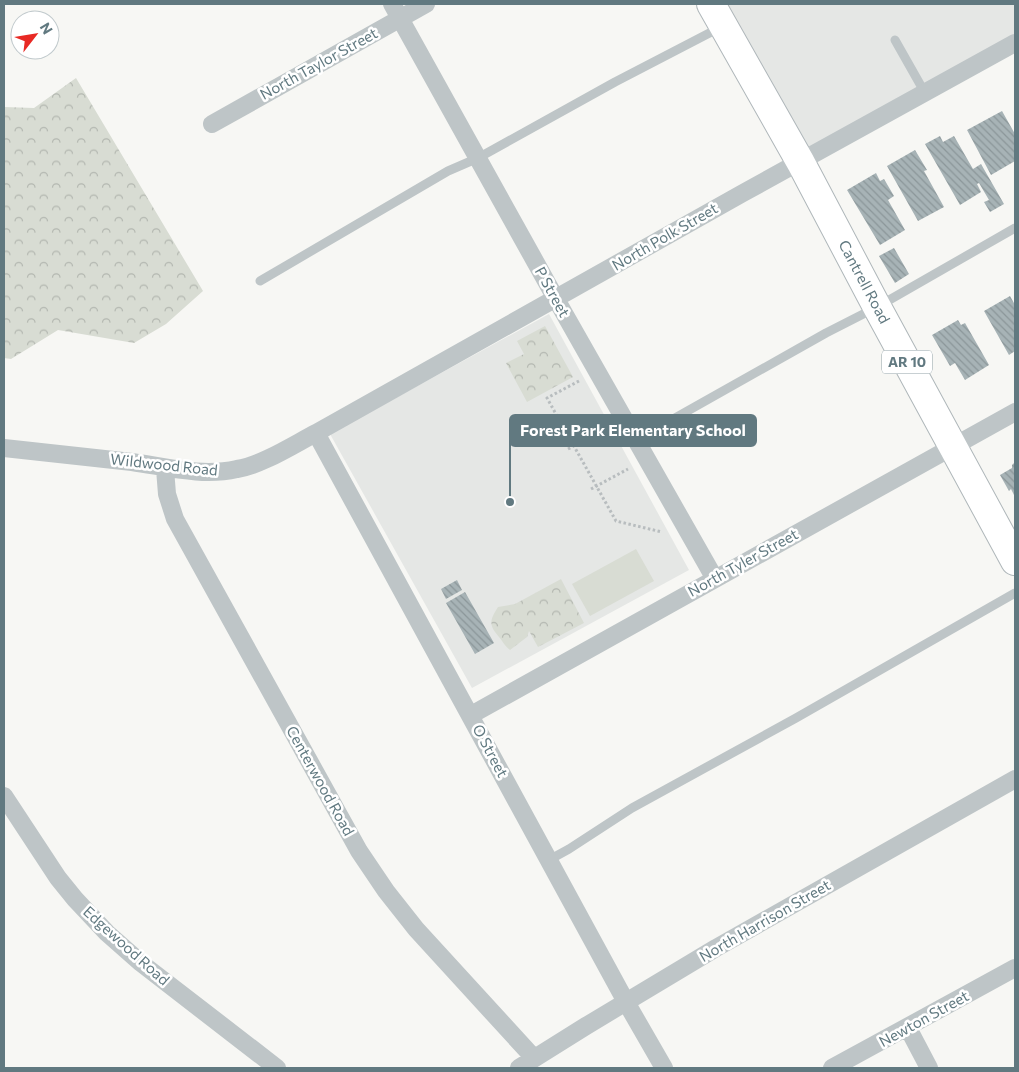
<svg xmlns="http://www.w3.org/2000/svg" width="1019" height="1072" viewBox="0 0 1019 1072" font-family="Commissioner,sans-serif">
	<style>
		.built { fill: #e5e7e5 }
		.forest { fill: url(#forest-crowns) }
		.pitch { fill: #d8dcd3 }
		.building { fill: url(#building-back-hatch) }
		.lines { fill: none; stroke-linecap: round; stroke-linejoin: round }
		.primary-casing { stroke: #afb7ba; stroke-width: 30 }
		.path { stroke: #b8bdbf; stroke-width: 3; stroke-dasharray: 2.5 2.5; stroke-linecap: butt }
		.service { stroke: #bec5c7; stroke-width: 9 }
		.minor { stroke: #bec5c7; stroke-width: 18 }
		.primary { stroke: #fff; stroke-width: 28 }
		.labels { text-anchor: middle; stroke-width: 5; stroke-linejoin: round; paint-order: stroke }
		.shield { fill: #fff; stroke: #90a1a6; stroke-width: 1 }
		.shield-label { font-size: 14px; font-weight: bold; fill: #617980 }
		.street-label { font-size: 15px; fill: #617980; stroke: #fff }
		.leader { fill: none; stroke: #617980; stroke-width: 2 }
		.callout-dot { fill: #617980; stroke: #fff; stroke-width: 2 }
		.callout { fill: #617980; stroke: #617980; stroke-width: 2 }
		.callout-label { font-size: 16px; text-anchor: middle; font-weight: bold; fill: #fff }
	</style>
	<defs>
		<pattern id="forest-crowns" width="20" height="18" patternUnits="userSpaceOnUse" patternTransform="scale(1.25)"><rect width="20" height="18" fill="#d8dcd3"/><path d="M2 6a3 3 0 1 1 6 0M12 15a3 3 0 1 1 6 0" fill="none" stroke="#b3b7b0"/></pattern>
		<pattern id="building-back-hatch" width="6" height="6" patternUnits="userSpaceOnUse" patternTransform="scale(1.25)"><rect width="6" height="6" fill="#a7b3b6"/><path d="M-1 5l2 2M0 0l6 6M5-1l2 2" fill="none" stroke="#8b9699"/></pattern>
	</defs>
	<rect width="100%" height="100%" fill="#f7f7f4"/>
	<path class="built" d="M711 4H1015V43L801 163Z
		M549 314 689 570 472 688 330 434Z"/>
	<path class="forest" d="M76 78 203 291 166 324 134 343 58 330 11 359 4 358V107L34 108Z
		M545 326 573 377 527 402 506 363 524 354 517 341Z
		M561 579 584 623 538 647 529 631 527 637 510 650C505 646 503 642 499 637 489 625 489 621 498 607L515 604Z"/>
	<path class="pitch" d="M636 549 654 581 590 616 572 584Z"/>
	<path class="building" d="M1002 111 1015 134V161L991 175 967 130Z
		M940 136 943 142 954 136 973 169 981 164 1004 204 990 212 984 202 989 200 979 183 977 184 981 192 960 205 925 144Z
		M915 150 927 170 924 171 944 207 918 221 887 166Z
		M876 173 880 181 884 179 894 196 888 200 905 230 880 245 847 190Z
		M894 248 909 274 895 283 879 256Z
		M1010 296 1015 305V351L1009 355 984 311Z
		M958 320 961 325 965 323 989 365 965 380 955 363 950 366 932 335Z
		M1015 462V497L1011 489 1009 491 1000 475 1012 468V465Z
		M457 580 462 590 446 599 441 589Z
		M465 592 494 643 475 654 446 603Z"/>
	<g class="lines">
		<defs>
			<path id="primary" d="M711 4 801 163 877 307 1015 561"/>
		</defs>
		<use href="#primary" class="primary-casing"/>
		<path class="path" d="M579 381 547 398 616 521 662 532
			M568 449 607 428
			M591 489 628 469"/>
		<path class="service" d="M895 40 925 93
			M260 281 448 171 478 158 615 82 721 27
			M636 440 826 333 877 307 1015 228
			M549 860 569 849 632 808 796 718 1015 593"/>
		<path class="minor" d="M392 4 556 299 715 579
			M212 124 426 4
			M316 433 626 1002 664 1068
			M4 448C46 453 89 457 132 462 167 467 202 477 237 469 262 465 293 445 316 433L743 193 1015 43
			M165 469 167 494 175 519 359 851 386 891 416 929 534 1058
			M471 715 1015 412
			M4 796 58 878 75 899 107 933 141 963 277 1068
			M908 1028 929 1068
			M519 1068 586 1026 716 948 1015 779
			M832 1068 1015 968"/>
		<use href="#primary" class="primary"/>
	</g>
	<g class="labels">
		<rect class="shield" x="882" y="350.5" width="50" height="23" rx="4"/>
		<g class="shield-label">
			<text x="907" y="367">AR 10</text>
		</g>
		<g class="street-label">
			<text transform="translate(319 64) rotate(-29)" y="5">North Taylor Street</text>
			<text transform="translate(665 237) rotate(-30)" y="5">North Polk Street</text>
			<text transform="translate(864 282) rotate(62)" y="5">Cantrell Road</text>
			<text transform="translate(552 292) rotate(61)" y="5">P Street</text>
			<text transform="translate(164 465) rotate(6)" y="5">Wildwood Road</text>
			<text transform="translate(743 563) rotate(-29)" y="5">North Tyler Street</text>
			<text transform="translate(490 751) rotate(62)" y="5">O Street</text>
			<text transform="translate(320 781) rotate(61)" y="5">Centerwood Road</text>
			<text transform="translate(765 921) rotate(-30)" y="5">North Harrison Street</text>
			<text transform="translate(126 946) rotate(42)" y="5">Edgewood Road</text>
			<text transform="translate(924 1019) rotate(-29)" y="5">Newton Street</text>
		</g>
	</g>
	<path class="leader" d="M510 502L510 431"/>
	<circle class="callout-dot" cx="510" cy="502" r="5"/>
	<rect class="callout" x="510" y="415" width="246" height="31" rx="5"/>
	<g class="callout-label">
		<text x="633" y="436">Forest Park Elementary School</text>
	</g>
	<rect width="1019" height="1072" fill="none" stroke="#617980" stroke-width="10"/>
	<g transform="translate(35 35) rotate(59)"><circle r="24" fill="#ffffff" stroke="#c0c9cc"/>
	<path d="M0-4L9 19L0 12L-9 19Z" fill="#e82924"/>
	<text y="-8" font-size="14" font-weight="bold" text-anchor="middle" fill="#617980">N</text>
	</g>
</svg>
